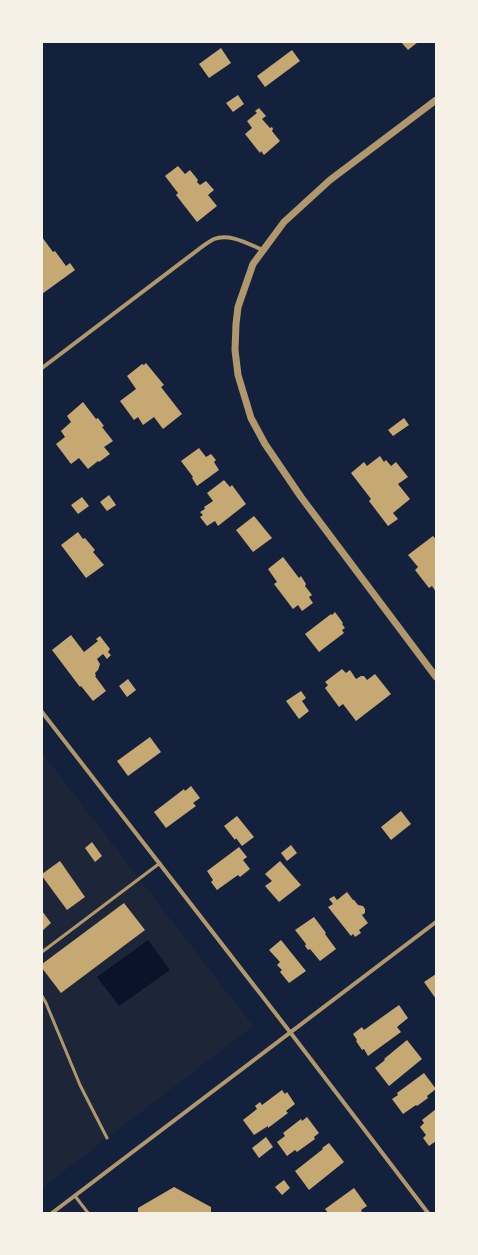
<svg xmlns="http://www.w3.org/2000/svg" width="478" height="1255" viewBox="0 0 478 1255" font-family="Roboto,sans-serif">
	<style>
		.green { fill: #1d2539 }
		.water { fill: #0b132b }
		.building { fill: #c6a872 }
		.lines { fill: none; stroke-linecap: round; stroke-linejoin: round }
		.service { stroke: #b1986c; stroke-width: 3 }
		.minor { stroke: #b1986c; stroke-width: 4 }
		.tertiary { stroke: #b1986c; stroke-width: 7 }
	</style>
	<rect width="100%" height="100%" fill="#14213d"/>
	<path class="green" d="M42 753 253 1026 42 1188Z"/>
	<path class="water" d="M148 940 170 970 119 1006 97 977Z"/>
	<path class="building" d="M401 42H418L408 50Z
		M221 48 231 63 209 78 199 64Z
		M292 50 300 61 265 87 257 76Z
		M238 95 244 104 233 112 226 103Z
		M259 108 266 116 262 119 270 128 272 127 273 129 272 131 280 141 264 155 261 151 260 153 245 134 252 128 247 121 257 113 255 111Z
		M178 166 185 174 190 170 198 180 197 182 200 185 206 181 214 190 208 195 217 206 197 222 176 195 178 193 165 176Z
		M42 237 53 252 55 251 66 266 70 263 75 270 42 294Z
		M146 363 164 385 161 387 182 414 163 429 154 417 143 425 138 417 134 420 120 401 136 389 127 376 142 364 144 365Z
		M83 402 96 419 98 418 104 426 102 427 113 441 104 447 110 454 99 462 98 461 88 469 79 458 71 464 56 444 65 437 61 431 71 422 67 416Z
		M404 418 409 425 393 436 388 430Z
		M199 448 206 457 211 454 216 460 214 462 219 470 197 486 192 478 193 477 181 461Z
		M380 456 384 462 386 460 391 466 396 462 408 477 398 484 410 499 393 513 398 519 388 526 369 501 371 499 351 473 364 462 367 466Z
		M224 480 230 487 232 485 246 504 218 526 215 521 207 526 200 517 203 515 200 512 205 509 204 507 213 501 207 493Z
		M109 495 116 505 107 511 100 502Z
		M82 497 89 506 78 514 71 505Z
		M254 516 272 538 253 552 236 530Z
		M78 532 83 539 85 538 95 550 93 552 104 565 86 578 61 545Z
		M433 536 436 539V592L432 586 429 588 415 570 418 567 408 555Z
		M283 557 299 578 301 576 306 584 305 586 312 595 309 597 313 603 302 611 298 605 293 609 274 584 277 582 268 569Z
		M335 612 343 623 342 624 345 628 342 630 344 633 319 652 305 634 331 614 332 615Z
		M71 635 84 652 98 641 96 639 100 636 110 649 108 652 111 655 107 659 103 654 97 659 100 664 98 670 95 673 96 676H95L106 691 93 701 81 686 80 687 52 650Z
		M342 669 346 673 350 670 356 679 361 676H364L367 680 375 674 391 694 356 721 343 704 339 707 325 688 328 685 325 682Z
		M128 679 136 690 127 697 119 686Z
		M301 691 306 698 302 701 309 711 299 719 286 701Z
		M150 737 161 752 128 776 117 761Z
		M191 786 200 798 193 803 196 806 166 828 154 812 184 789 185 791Z
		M401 811 411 824 391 840 381 827Z
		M237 816 254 837 242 846 236 838 235 840 224 826Z
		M92 842 102 856 95 862 85 848Z
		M291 845 297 853 287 861 281 853Z
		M239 847 247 857 243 860 250 869 240 877 238 875 217 890 211 882 213 880 207 871Z
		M60 861 85 897 67 910 42 876V874Z
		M280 861 301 885 279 902 265 886 272 881 265 874Z
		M347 892 353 900H354L358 905 363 906 365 909V913L362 915 368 923 359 930 361 933 355 937 353 934 351 936 328 907 333 904 329 899 334 896 337 900Z
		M124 903 145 930 61 993 42 968V964Z
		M42 911 51 923 42 931Z
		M314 917 326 933 325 934 336 949 320 961 310 949 308 950 305 946 306 944 295 930Z
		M281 940 306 971 289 983 280 972 282 970 277 965 280 962 269 950Z
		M436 974V999L424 982Z
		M399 1005 408 1018 397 1027 401 1032 368 1056 364 1049 362 1050 356 1041 357 1040 353 1034 362 1027 364 1030Z
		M407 1040 422 1059 389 1086 375 1068 385 1060 384 1059Z
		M424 1073 436 1089 427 1096 428 1098 417 1106 416 1105 403 1114 392 1099 398 1095 397 1093Z
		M282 1090 285 1094 287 1092 295 1104 286 1111 288 1113 268 1128V1126L254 1135 243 1120 257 1109 255 1106 260 1102 262 1105Z
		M436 1109V1141L429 1146 423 1138 426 1135 420 1127 424 1123 422 1120Z
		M307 1117 319 1133 314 1137 315 1139 297 1152 295 1150 287 1156 277 1142 285 1136 283 1133 301 1119 302 1121Z
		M266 1137 273 1147 259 1158 252 1148Z
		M329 1143 344 1162 309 1190 295 1171 323 1149 322 1148Z
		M284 1180 290 1188 282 1195 275 1187Z
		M174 1187 211 1207V1213H138V1208Z
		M354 1188 367 1206 361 1210 362 1211 360 1213H328L325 1209Z"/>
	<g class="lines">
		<path class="service" d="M42 952 160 863
			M42 996 46 1003 80 1085 107 1138
			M75 1196 88 1213"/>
		<path class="minor" d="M42 368 203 246C206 244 210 241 214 239 230 233 248 244 263 250
			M42 712 290 1032 428 1213
			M52 1213 436 922"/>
		<path class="tertiary" d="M436 100 330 180 284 222 253 264 238 307 236 324 235 350 238 375 251 418 265 444 301 497 436 677"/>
	</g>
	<rect width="478" height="1255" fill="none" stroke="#f6f1e7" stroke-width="86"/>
</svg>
